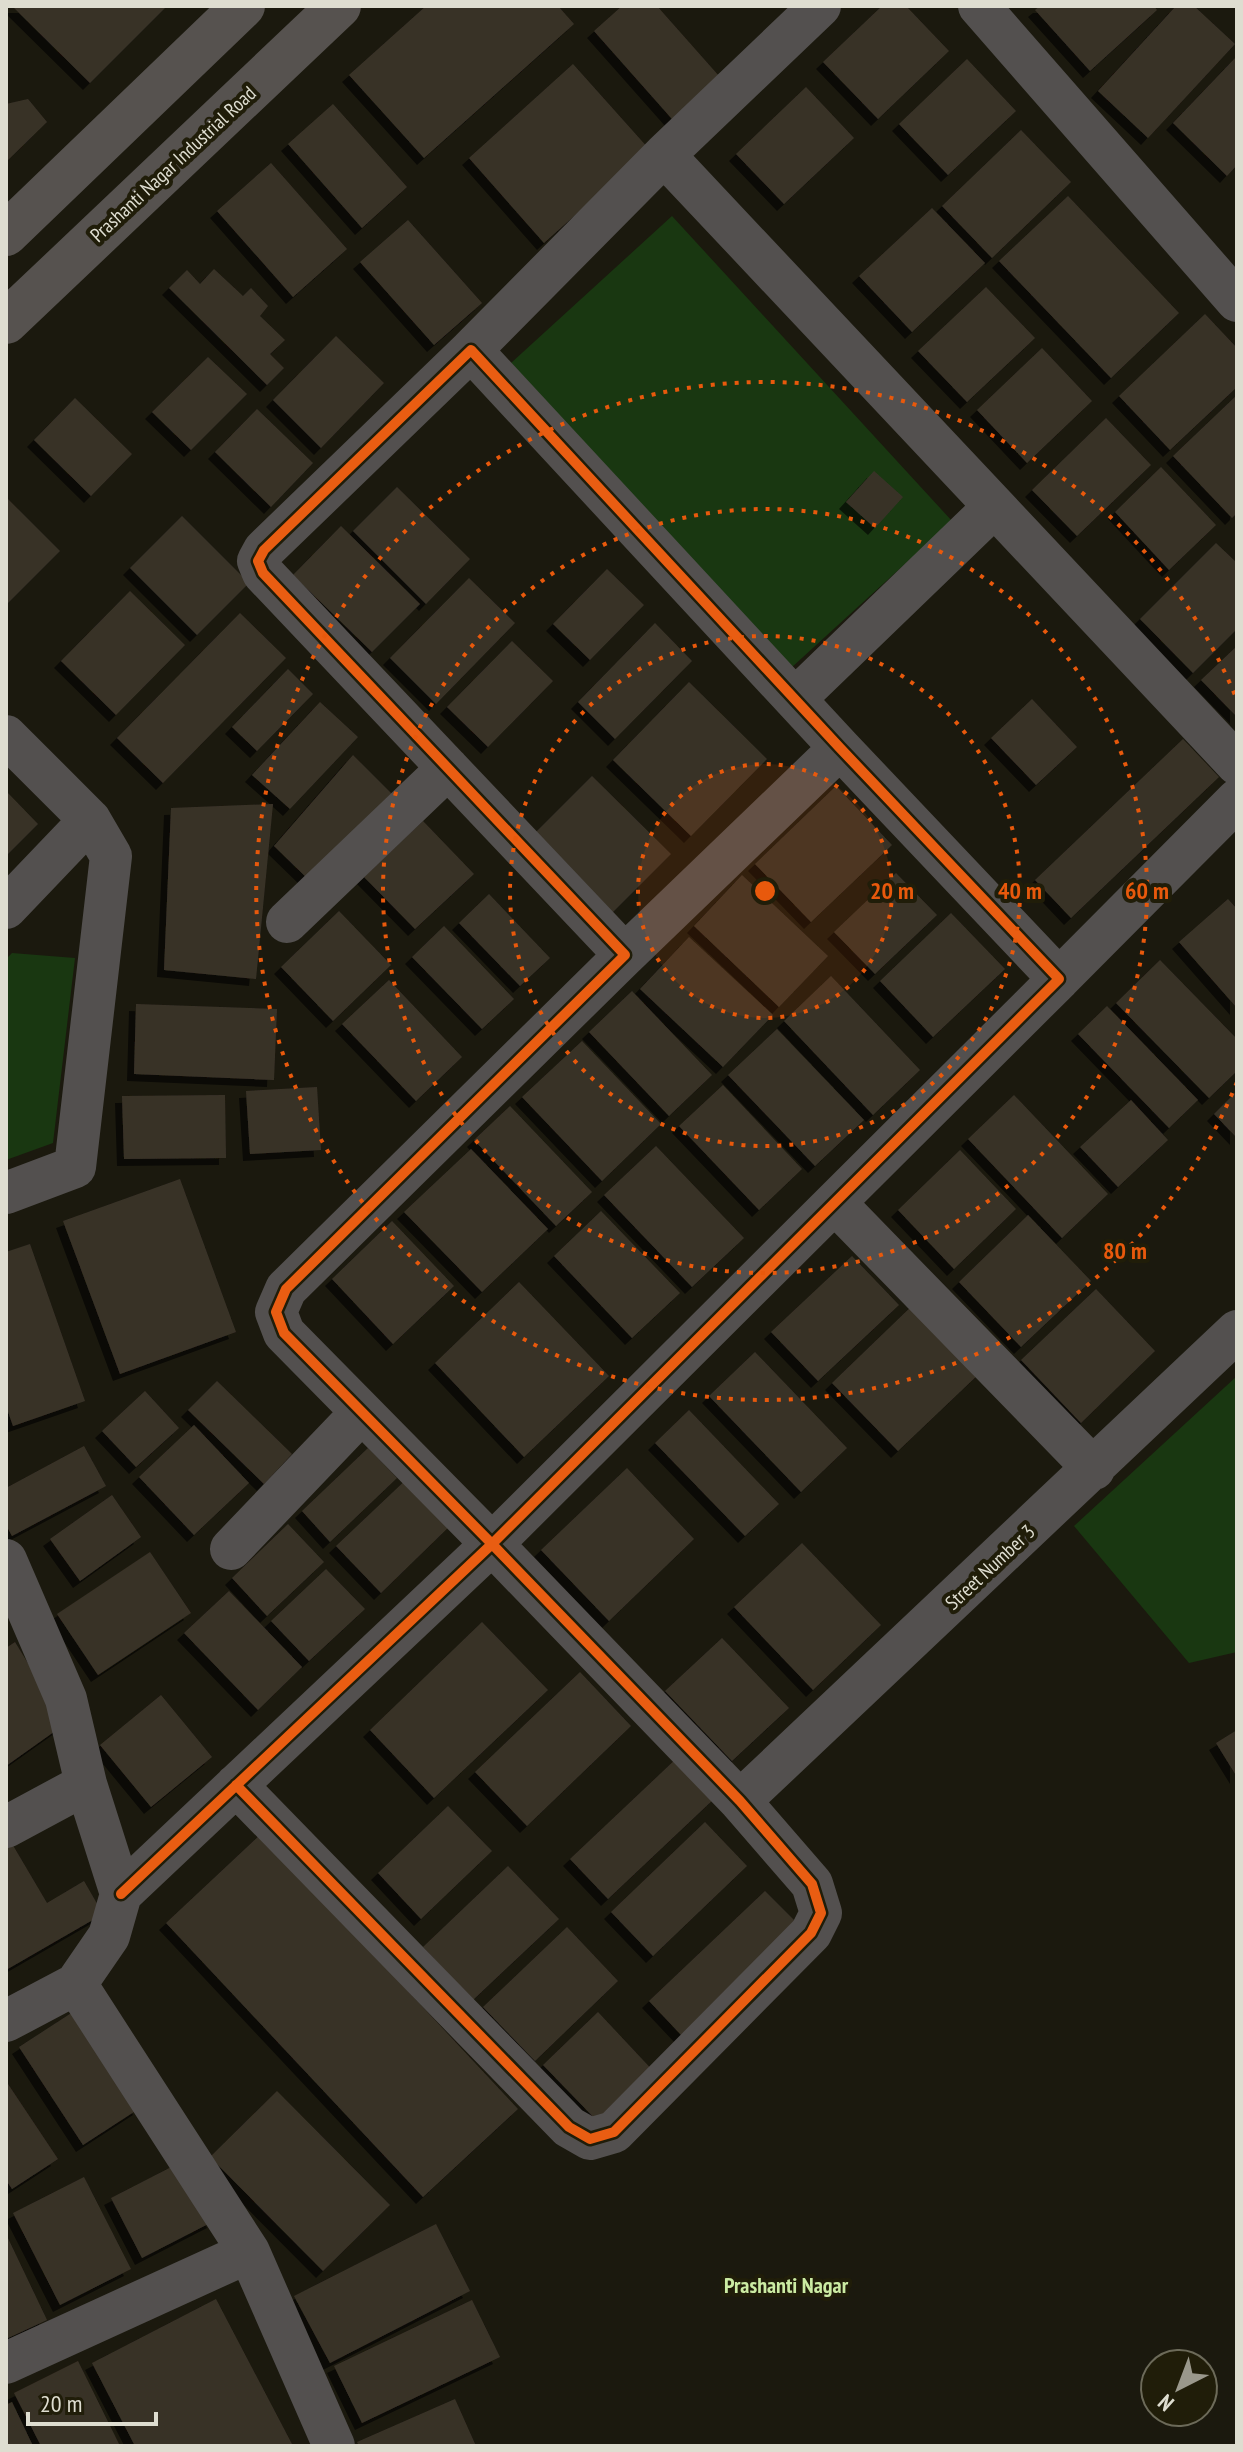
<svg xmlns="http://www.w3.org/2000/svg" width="1243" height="2452" viewBox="0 0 1243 2452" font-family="'PT Sans Narrow',sans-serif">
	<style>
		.green { fill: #193711 }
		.building { fill: #393228; filter: url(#shadow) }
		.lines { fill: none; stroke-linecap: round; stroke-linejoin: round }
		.street { stroke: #53504f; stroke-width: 42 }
		.secondary { stroke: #56524f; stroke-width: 44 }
		.cycleway-casing { stroke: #201d09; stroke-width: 15 }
		.cycleway { stroke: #e95d12; stroke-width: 10 }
		.ring { fill: none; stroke: #e8590c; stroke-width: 4; stroke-dasharray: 4 8 }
		.labels { text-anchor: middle; stroke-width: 8; stroke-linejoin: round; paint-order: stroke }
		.street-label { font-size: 20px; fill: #deddd0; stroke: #201d09 }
		.neighbourhood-label { font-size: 22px; font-weight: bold; fill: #cbeba3; stroke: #201d09 }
		.centre { fill: #e8590c; stroke: #201d09; stroke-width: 4 }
		.ring-label { font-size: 24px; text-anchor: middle; font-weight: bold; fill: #e8590c; stroke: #201d09; stroke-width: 8; stroke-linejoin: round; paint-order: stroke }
	</style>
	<defs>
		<filter id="shadow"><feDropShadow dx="-7" dy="7" stdDeviation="0" flood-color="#0009"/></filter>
	</defs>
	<rect width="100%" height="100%" fill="#1b190e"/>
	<path class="green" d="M672 216 952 521 791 668 511 363Z
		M12 953 75 958 53 1143 6 1160V959Z
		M1237 1376V1652L1189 1663 1074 1526Z"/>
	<path class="building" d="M12 6H167L90 83Z
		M426 6H558L574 24 424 158 349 75Z
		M622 6H657L719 76 672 119 594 31Z
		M882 6H906L949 51 878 119 823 62Z
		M1040 6H1154L1157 10 1090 71 1035 10Z
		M1176 6H1194L1235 44 1148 138 1098 91Z
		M1237 56V165L1227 176 1173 123Z
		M967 59 1016 111 948 175 899 124Z
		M573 64 649 149 544 243 469 158Z
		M806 87 854 138 784 204 736 154Z
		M28 99 47 122 6 162V104Z
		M333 104 407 187 362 228 288 144Z
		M1021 130 1071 182 992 258 942 206Z
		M271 163 347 249 293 297 217 211Z
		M1068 196 1179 313 1111 378 999 261Z
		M932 208 985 263 912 332 859 276Z
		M408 220 482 303 434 345 360 262Z
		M214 269 243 296 251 288 268 306 260 316 285 340 270 354 284 368 267 385 169 288 187 270 200 284Z
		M986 287 1035 338 967 402 918 351Z
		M1205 314 1237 348V387L1170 450 1119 396Z
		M336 336 384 383 321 448 273 400Z
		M1042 348 1092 401 1027 463 977 410Z
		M208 357 247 394 191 450 152 412Z
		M1237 395V513L1232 518 1173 456Z
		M75 398 132 454 91 496 34 440Z
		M257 409 313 463 271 507 215 452Z
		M1106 418 1151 465 1077 536 1032 490Z
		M1161 467 1216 525 1169 570 1115 512Z
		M874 471 903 497 875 528 846 502Z
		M397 487 470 559 426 604 353 531Z
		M6 497 60 551 6 605Z
		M182 516 249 583 197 635 130 568Z
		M341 526 420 604 372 652 293 575Z
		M1216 543 1237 563V629L1193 673 1140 619Z
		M607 569 644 605 590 660 553 624Z
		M469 578 515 623 436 704 390 658Z
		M130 591 185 645 116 715 61 661Z
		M240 613 286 658 163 783 117 738Z
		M655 623 692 661 615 739 578 702Z
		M512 641 553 681 488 747 447 707Z
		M1237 646V717L1201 680Z
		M288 669 313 694 257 751 232 727Z
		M689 682 767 759 691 836 613 760Z
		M1032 699 1077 747 1036 785 991 738Z
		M320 702 358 737 290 809 252 775Z
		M1183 739 1219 777 1071 918 1035 880Z
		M353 755 396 798 311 882 274 846Z
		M592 776 671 854 609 916 530 838Z
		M836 786 892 845 811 922 755 864Z
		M6 791 38 824 6 856Z
		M273 804 256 979 164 970 171 808Z
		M423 821 474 874 415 929 364 877Z
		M896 873 937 915 875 974 834 932Z
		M742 875 828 956 779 1007 694 926Z
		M489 894 550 958 520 986 459 923Z
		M1228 899 1237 909V1008L1179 942Z
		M339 911 391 965 333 1021 281 967Z
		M951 913 1005 969 933 1037 880 981Z
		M444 926 514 999 482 1029 412 957Z
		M689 937 773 1015 723 1067 640 989Z
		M1160 960 1237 1039V1071L1209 1098 1116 1003Z
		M831 976 920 1070 873 1115 784 1021Z
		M389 980 462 1057 416 1101 342 1024Z
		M632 991 712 1075 669 1116 589 1032Z
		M136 1004 277 1009 274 1080 134 1074Z
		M1107 1006 1198 1100 1169 1128 1078 1034Z
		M777 1029 864 1120 815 1166 728 1075Z
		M582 1041 661 1124 602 1181 522 1097Z
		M723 1085 802 1169 759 1210 679 1126Z
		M317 1087 321 1150 250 1154 246 1091Z
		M1237 1091V1138L1214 1114Z
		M225 1095 226 1158 124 1159 122 1096Z
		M1014 1095 1108 1194 1062 1238 968 1139Z
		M1131 1100 1168 1140 1118 1187 1080 1147Z
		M510 1106 592 1192 556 1226 474 1140Z
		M656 1146 744 1238 692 1287 604 1195Z
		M471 1149 548 1229 482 1292 404 1212Z
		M960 1150 1016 1209 954 1269 898 1210Z
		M180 1179 236 1332 120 1374 63 1221Z
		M601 1211 680 1293 632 1338 554 1256Z
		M1028 1215 1091 1281 1021 1347 959 1282Z
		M392 1221 454 1286 393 1344 332 1279Z
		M30 1244 85 1401 13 1426 6 1406V1252Z
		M852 1256 899 1305 818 1381 771 1332Z
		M519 1282 609 1376 524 1457 435 1363Z
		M1096 1289 1155 1351 1081 1423 1021 1360Z
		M916 1302 982 1371 898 1451 832 1383Z
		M755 1352 847 1448 801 1492 709 1396Z
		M217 1381 292 1454 264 1484 188 1410Z
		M145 1391 179 1428 136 1467 102 1431Z
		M689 1410 779 1504 745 1536 655 1443Z
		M194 1425 249 1483 194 1535 139 1477Z
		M84 1446 106 1486 12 1536 6 1525V1488Z
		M368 1448 397 1478 330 1542 302 1511Z
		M627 1468 694 1539 609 1621 541 1550Z
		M411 1475 455 1521 381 1593 336 1546Z
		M112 1495 141 1537 80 1581 50 1539Z
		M288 1524 324 1562 267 1616 232 1578Z
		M802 1543 881 1625 813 1690 734 1607Z
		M150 1552 191 1613 98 1675 57 1614Z
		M326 1569 365 1609 309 1661 271 1621Z
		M229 1591 302 1667 258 1710 184 1633Z
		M482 1622 548 1690 434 1798 370 1730Z
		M722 1638 789 1708 732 1761 665 1691Z
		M15 1642 65 1724 6 1766V1648Z
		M580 1672 631 1726 527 1826 475 1772Z
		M161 1695 212 1757 151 1807 100 1745Z
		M1237 1730V1777L1216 1743Z
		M678 1757 716 1797 608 1899 570 1859Z
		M448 1806 492 1851 421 1919 378 1873Z
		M705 1822 747 1866 653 1956 611 1912Z
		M261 1834 518 2109 423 2197 166 1923Z
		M11 1842 47 1903 84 1881 103 1914 6 1970V1846Z
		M508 1866 559 1919 473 2000 423 1947Z
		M765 1891 799 1925 682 2036 649 2001Z
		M567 1927 618 1981 535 2061 483 2007Z
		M76 2010 140 2108 83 2145 19 2047Z
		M598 2012 657 2075 603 2127 543 2065Z
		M6 2081 58 2159 12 2189 6 2180Z
		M277 2091 390 2205 323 2271 210 2157Z
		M183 2161 214 2221 142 2258 111 2198Z
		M84 2177 131 2269 60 2305 13 2213Z
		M436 2224 470 2291 330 2363 294 2296Z
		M6 2234 47 2320 6 2339Z
		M216 2299 293 2446H135L92 2363Z
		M472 2300 500 2357 362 2423 334 2366Z
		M78 2361 120 2446H41L14 2393Z
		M455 2399 476 2446H359L357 2442Z
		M12 2402 33 2446H6V2405Z"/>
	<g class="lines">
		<path class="street" d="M979 6 1237 301
			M664 155 820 6
			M471 350 664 155 1237 764
			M795 699 994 507
			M6 736 90 820 111 856 75 1167 6 1193
			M6 908 90 820
			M287 922 448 768
			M625 955 840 748
			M1059 979 1237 800
			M835 1203 1094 1469
			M231 1549 361 1413
			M6 1560 66 1699 86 1784 121 1894 109 1936 76 1984 6 2021
			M740 1801 1237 1331
			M6 1827 86 1784
			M121 1894 492 1544 284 1333 276 1312 286 1289 625 955 263 573 258 561 264 550 471 350 840 748 1059 979 492 1544 740 1801 812 1884 821 1913 811 1933 614 2132 590 2139 569 2127 236 1785
			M76 1984 249 2252 334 2446
			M6 2363 249 2252"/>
		<path class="secondary" d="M6 234 243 6
			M6 322 339 6"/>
		<defs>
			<path id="cycleway" d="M121 1894 492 1544 284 1333 276 1312 286 1289 625 955 263 573 258 561 264 550 471 350 840 748 1059 979 492 1544 740 1801 812 1884 821 1913 811 1933 614 2132 590 2139 569 2127 236 1785"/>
		</defs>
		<use href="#cycleway" class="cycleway-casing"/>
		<use href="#cycleway" class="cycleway"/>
	</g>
	<circle cx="765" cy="891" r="127" fill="#e8590c" fill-opacity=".12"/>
	<g class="ring">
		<circle cx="765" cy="891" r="127"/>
		<circle cx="765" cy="891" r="255"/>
		<circle cx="765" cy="891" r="382"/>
		<path d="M1237 1082A509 509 0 1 1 1237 700"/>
	</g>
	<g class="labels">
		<g class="street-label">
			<text transform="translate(173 164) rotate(-43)" y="7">Prashanti Nagar Industrial Road</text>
			<text transform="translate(990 1567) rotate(-43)" y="7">Street Number 3</text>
		</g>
		<g class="neighbourhood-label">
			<text x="786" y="2293">Prashanti Nagar</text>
		</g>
	</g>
	<circle cx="765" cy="891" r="12" class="centre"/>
	<g class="ring-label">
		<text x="892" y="899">20 m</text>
		<text x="1020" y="899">40 m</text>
		<text x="1147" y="899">60 m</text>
		<text x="1125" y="1259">80 m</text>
	</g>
	<rect width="1243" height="2452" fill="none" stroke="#deddd0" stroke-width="16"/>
	<g transform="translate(1179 2388) rotate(222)"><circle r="38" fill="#201d09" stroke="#6c6a59" stroke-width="2"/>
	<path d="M0-6L14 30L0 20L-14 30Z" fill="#9a988c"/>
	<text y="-12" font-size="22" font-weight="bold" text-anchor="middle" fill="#deddd0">N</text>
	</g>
	<path d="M28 2412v12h128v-12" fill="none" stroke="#deddd0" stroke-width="4"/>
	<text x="40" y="2412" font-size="24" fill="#deddd0" stroke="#201d09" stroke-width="6" paint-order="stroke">20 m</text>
</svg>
